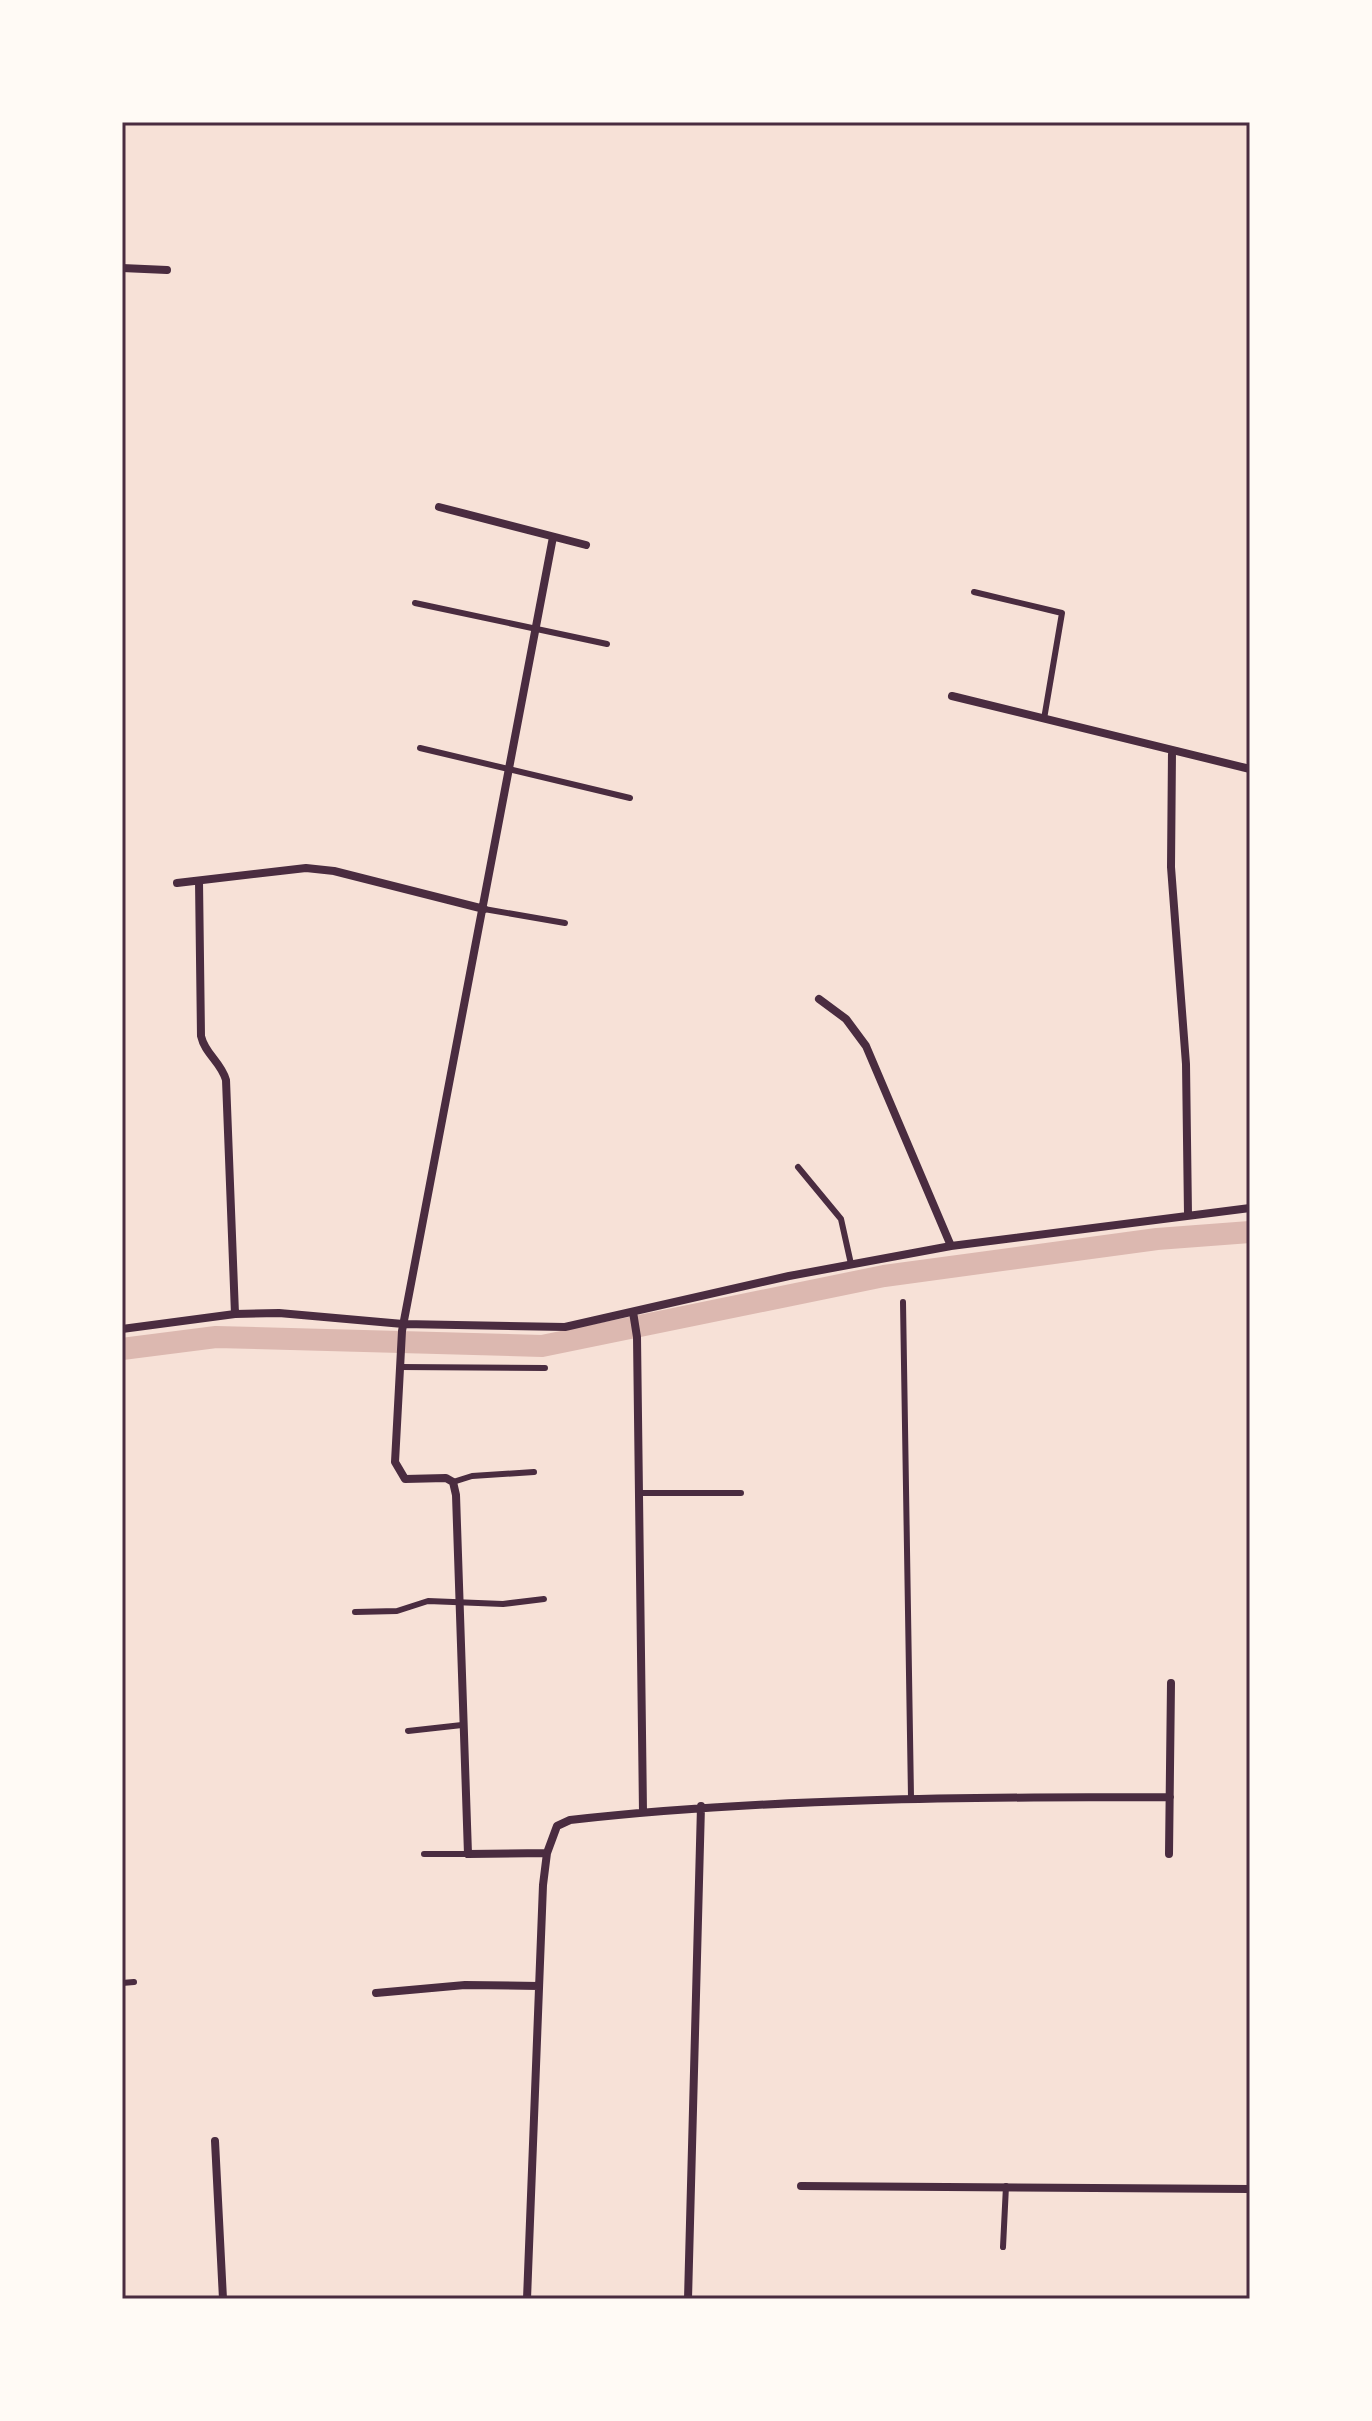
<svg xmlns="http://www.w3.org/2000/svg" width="1372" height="2421" viewBox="0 0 1372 2421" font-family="'Times New Roman',serif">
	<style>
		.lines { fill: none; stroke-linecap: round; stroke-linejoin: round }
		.canal { stroke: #dcb8b0; stroke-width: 22 }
		.service { stroke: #4a2c40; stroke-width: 6 }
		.minor { stroke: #4a2c40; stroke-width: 8 }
		.neatline { fill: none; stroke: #4a2c40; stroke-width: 3 }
	</style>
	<rect width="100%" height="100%" fill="#f7e1d7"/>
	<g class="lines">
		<path class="canal" d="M122 1349 216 1337 542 1346 884 1276 1157 1239 1250 1232"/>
		<path class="service" d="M974 592 1062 613 1044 719
			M415 603 607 644
			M420 748 630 798
			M484 909 565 923
			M798 1167 841 1219 851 1264
			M903 1302 911 1797
			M400 1367 545 1368
			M453 1482 472 1476 534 1472
			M640 1493H741
			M355 1612 397 1611 428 1601 503 1604 544 1599
			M408 1731 462 1725
			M424 1854H468
			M122 1983 134 1982
			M1003 2247 1006 2186"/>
		<path class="minor" d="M122 268 167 270
			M439 507 586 545
			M952 696 1250 769
			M1172 751 1171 867 1186 1064 1188 1215
			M199 881 201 1036C205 1054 221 1062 226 1080L235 1314
			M177 883 306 868 334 871 484 909
			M819 999 846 1019 866 1046 951 1246
			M633 1312 637 1337 643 1812
			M122 1329 235 1314 279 1313 403 1324 565 1327 789 1276 951 1246 1250 1208
			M547 1853 468 1854 456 1495 453 1482 446 1478 405 1479 395 1462 402 1331 553 537
			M1169 1854 1171 1683
			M376 1993 465 1985 539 1986
			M215 2141 223 2299
			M801 2186 1250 2189
			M527 2299 543 1885 547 1853 557 1826 570 1820C770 1798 969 1797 1170 1797
			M688 2299 701 1806"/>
	</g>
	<rect width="1372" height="2421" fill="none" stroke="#fffaf5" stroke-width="248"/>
	<rect x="124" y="124" width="1124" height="2173" class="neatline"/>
</svg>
